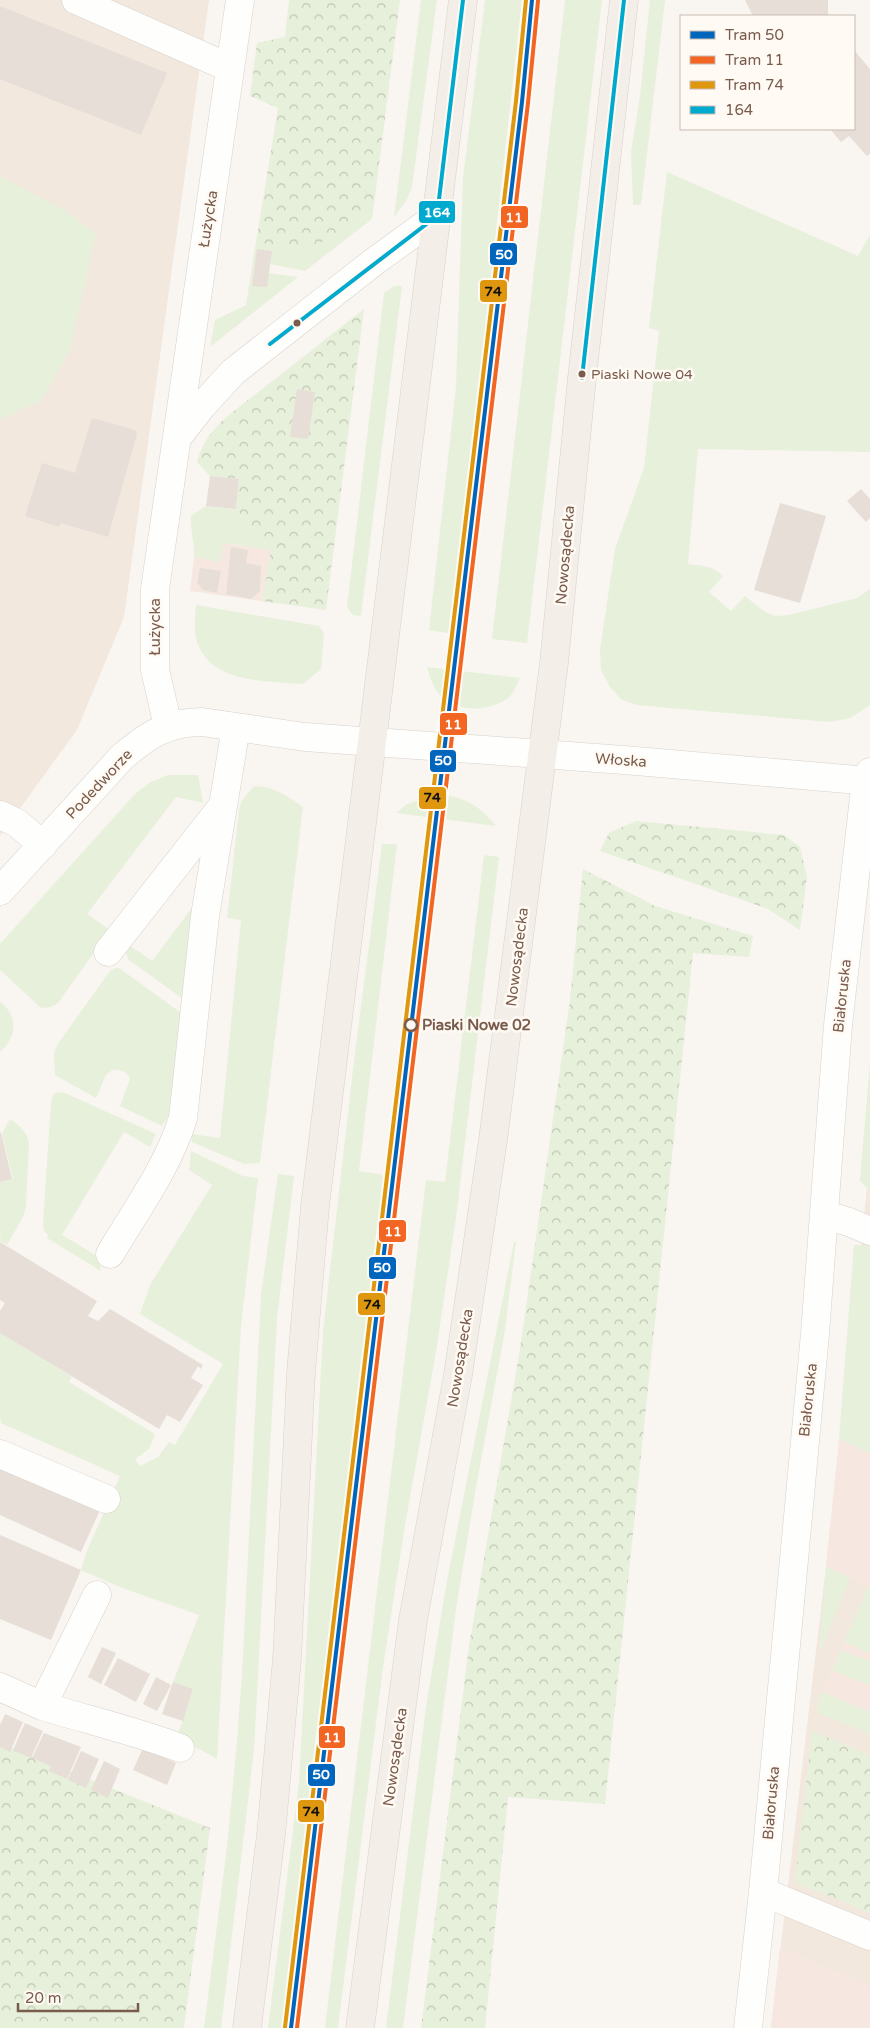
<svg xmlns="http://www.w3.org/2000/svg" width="870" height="2028" viewBox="0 0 870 2028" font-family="'Varela Round',sans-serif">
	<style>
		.residential { fill: #f2e8de }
		.commercial { fill: #f6e8e1 }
		.green { fill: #e7f0db }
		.forest { fill: url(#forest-crowns) }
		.building { fill: #e6ded7 }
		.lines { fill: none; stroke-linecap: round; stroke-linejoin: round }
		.minor-casing { stroke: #d7d1cb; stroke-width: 29 }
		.major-casing { stroke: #dad1cc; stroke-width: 29 }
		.minor { stroke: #fefefd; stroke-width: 28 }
		.major { stroke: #f3eee8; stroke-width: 28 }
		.bus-1-casing { stroke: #fffaf3; stroke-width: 8 }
		.bus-1 { stroke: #00a9ce; stroke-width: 4 }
		.tram-1-casing { stroke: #fffaf3; stroke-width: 8 }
		.tram-2-casing { stroke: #fffaf3; stroke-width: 8 }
		.tram-3-casing { stroke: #fffaf3; stroke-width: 8 }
		.tram-1 { stroke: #0065bd; stroke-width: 4 }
		.tram-2 { stroke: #f26522; stroke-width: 4 }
		.tram-3 { stroke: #de970f; stroke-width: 4 }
		.bus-dot { fill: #7a5c4d; stroke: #fffaf3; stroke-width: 2 }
		.stop-dot { fill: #fffaf3; stroke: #7a5c4d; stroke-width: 2.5 }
		.labels { text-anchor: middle; stroke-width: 5; stroke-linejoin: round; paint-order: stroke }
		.bus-label { font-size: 14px; fill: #7a5c4d; stroke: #fffaf3; text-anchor: start }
		.street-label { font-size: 15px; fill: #7a5c4d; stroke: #fffaf3 }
		.stop-label { font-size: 15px; font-weight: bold; fill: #7a5c4d; stroke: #fffaf3; text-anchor: start }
		.line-badge { stroke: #fffaf3; stroke-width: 2 }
		.badge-label { font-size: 14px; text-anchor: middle; font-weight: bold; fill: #fff }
		.pale-badge-label { font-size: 14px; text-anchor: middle; font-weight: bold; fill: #111 }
	</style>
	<defs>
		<pattern id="forest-crowns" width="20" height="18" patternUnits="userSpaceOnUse" patternTransform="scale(1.25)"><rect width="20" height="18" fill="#e7f0db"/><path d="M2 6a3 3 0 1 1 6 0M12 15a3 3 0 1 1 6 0" fill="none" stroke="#c0c6b4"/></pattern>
	</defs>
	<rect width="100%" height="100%" fill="#f9f5f0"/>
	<path class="residential" d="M0 0H209L124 617 77 730 0 836Z
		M870 1161V2028H771L826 1567Z"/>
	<path class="commercial" d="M223 543 271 550 262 601 190 591 194 557 220 562Z
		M839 1439 870 1453V1712L822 1692 869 1586 826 1567Z
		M780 1947 870 1986V2028H771Z"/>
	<path class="green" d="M421 0H437L412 187 406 201 394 217Z
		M485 0H522L472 446 448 633 429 630 456 387 463 177Z
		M565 0H602L527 643 492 639Z
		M650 0H665L641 205H633L631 152 640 96Z
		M667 172 858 256 870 235V452L698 449 688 564C702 566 712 565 723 576L709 592 731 611 745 596 765 612 776 616 789 615 857 598 870 589V705L850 718 830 722 637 705 622 700 610 687 601 670 600 650 615 549 644 468 659 331 649 328Z
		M0 176 64 210 96 233 70 350 41 401 0 419Z
		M373 212 372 219 305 271 270 264 269 273 298 277 210 347 215 320 246 305 256 242 309 250Z
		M394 286H402L361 616 353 615 347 607 384 293Z
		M206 506 236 509 271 550 223 543 220 562 194 557C195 543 190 530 191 516Z
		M196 605 319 626 324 633 321 669 303 684C269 681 216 684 199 647 193 635 195 619 196 605Z
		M427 667 520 678C517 685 514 693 508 698 488 712 458 713 440 695 433 688 430 677 427 667Z
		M168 775H198L203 803 176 797 87 914 110 930 58 1003 51 1007 41 1008 0 970V944L135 794 149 783Z
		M254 786C273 786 288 796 303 807L260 1163 244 1164 192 1142V1134L220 1138 241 920 227 918 239 811 241 802Z
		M438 794C462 796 481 806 496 826L396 813 407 804Z
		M382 844H397L359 1171 384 1175 283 2028H268L299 1783 323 1332 354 1061Z
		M484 855 499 857 456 1218 436 1352 405 1525 383 1667 338 2028H325L426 1180 445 1182Z
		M194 905 186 1001 129 960 126 953 129 945 152 961Z
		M116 968H119L184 1015 175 1105 162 1126 120 1106 130 1079C126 1070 121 1070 112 1070L106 1075 96 1098 55 1075 54 1054 57 1045 110 971Z
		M0 1001C18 1017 18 1035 0 1052Z
		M870 1062V1191L860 1181Z
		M58 1092 65 1093 156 1134 150 1147 124 1132 62 1235 99 1257 101 1271 47 1238 48 1235 44 1231 43 1225 51 1101 53 1095Z
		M10 1119C19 1125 27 1132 29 1143L26 1206 23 1217 7 1245 1 1242 0 1236V1182L13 1179 2 1134Z
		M191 1151 243 1176 258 1178 241 1326 217 1759 177 1737 193 1690 173 1682 199 1615 120 1587 81 1570 86 1553 120 1476 1 1423 0 1416V1333L72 1377 69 1382 155 1434 149 1449 135 1459 140 1466 158 1457 169 1442 175 1445 223 1364 140 1314 150 1285 212 1185 189 1170Z
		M278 1174 294 1176 277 1319 254 1750 221 2028H204L227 1847 236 1753 242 1675 261 1295Z
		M514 1242H516L504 1336 476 1487 456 1609 403 2028H386L426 1707 446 1586Z
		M854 1245 870 1246V1453L839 1439Z
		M826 1567 850 1578 819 1654Z
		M869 1586H870V1653L844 1642Z
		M841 1650 870 1662V1686L832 1670Z
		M822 1692 870 1712V1734L816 1712Z"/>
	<path class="forest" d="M289 0H400L373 212 309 250 256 242 278 108 250 96 257 43 285 37Z
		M364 309 326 610 262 601 271 550 236 509 239 479 210 476 197 462C203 442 210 433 224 419Z
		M636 821 784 835 800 847 807 877 800 930 768 909 600 851 609 833Z
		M583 869 655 906 753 936 749 957 693 953 605 1804 508 1797 485 2028H421L469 1646 520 1349 570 1000Z
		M812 1731 870 1755V1913L795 1882Z
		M0 1743 210 1828 184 2028H0Z"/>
	<path class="building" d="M745 0H828V16H753Z
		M0 6 167 73 141 135 0 79Z
		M854 50 870 69V154L867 156 849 136 841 142 830 129H854Z
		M257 249 272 251 267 287 252 286Z
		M297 389 315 392 308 439 290 437Z
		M92 418 135 430 137 434 108 537 61 523 59 527 25 516 42 463 75 473Z
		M210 476 239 479 236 509 206 506Z
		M861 489 870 499V518L866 522 847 501Z
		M780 503 826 516 800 603 754 590Z
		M231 547 248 550 246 563 261 566 260 591 251 599 226 594Z
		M200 568 221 571 217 593 203 590 197 583Z
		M1 1132 12 1179 0 1182V1133Z
		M0 1242 97 1301 88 1316 98 1321 110 1309 203 1365 201 1369 198 1366 191 1378 203 1385 180 1422 167 1415 159 1429 0 1333V1311L5 1303 0 1300Z
		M0 1462 101 1508 81 1552 0 1515Z
		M0 1535 81 1570 51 1640 0 1619Z
		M102 1647 116 1653 101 1684 88 1677Z
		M118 1658 150 1674 136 1702 104 1685Z
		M156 1677 171 1685 157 1711 143 1704Z
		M173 1682 193 1689 183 1721 162 1714Z
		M5 1714 23 1722 10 1752 0 1747V1725Z
		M25 1723 43 1731 31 1758 13 1750Z
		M44 1733 81 1747 67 1779 49 1771 51 1766 32 1758Z
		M143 1748 176 1763 167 1785 133 1770Z
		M81 1751 99 1759 86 1788 68 1780Z
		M104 1761 120 1769 108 1798 91 1790Z"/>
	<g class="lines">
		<defs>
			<path id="minor" d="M76 0 230 68
				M177 438 202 406 233 372 375 261 437 216
				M168 726 155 670V589L240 0
				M0 815 17 823 43 845
				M0 891 122 757C148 735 167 722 202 722L305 737 624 760 870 781
				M108 952 221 808
				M825 1215 849 1222 870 1231
				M110 1254C136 1210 168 1167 183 1118L205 916 236 727
				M0 1454 106 1499
				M0 1687 42 1706 97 1595
				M42 1706C88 1720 135 1731 180 1748
				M763 1892 870 1936
				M748 2028 763 1892 815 1334 838 1025 866 780 870 772"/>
			<path id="major" d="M247 2028 271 1835 287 1659 301 1373 315 1206 463 0
				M360 2028 413 1620 458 1375 493 1140 554 663 582 378 624 0"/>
		</defs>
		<use href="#minor" class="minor-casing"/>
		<use href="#major" class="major-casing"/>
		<use href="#minor" class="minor"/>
		<use href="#major" class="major"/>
		<defs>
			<path id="bus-1" d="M270 344 437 216 463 0
				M582 378 624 0"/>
		</defs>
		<use href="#bus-1" class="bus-1-casing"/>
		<use href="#bus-1" class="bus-1"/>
		<defs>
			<path id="tram-1" d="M291 2028 522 102 532 0"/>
			<path id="tram-2" d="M297 2028 528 103 538 1"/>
			<path id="tram-3" d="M285 2027 516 101 526 0"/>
		</defs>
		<use href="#tram-1" class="tram-1-casing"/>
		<use href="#tram-2" class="tram-2-casing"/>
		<use href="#tram-3" class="tram-3-casing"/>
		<use href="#tram-1" class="tram-1"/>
		<use href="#tram-2" class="tram-2"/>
		<use href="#tram-3" class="tram-3"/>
	</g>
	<g class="bus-dot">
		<circle cx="297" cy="323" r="4.5"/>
		<circle cx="582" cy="374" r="4.5"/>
	</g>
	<circle class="stop-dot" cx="411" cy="1025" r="6"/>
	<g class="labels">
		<g class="bus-label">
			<text x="591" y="379">Piaski Nowe 04</text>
		</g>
		<g class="street-label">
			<text transform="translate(208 219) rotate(-81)" y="5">Łużycka</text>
			<text transform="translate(565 555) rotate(-85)" y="5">Nowosądecka</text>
			<text transform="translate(155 627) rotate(-90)" y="5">Łużycka</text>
			<text transform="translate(621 760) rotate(4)" y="5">Włoska</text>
			<text transform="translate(99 784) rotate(-47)" y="5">Podedworze</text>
			<text transform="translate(517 957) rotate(-83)" y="5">Nowosądecka</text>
			<text transform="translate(842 996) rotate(-84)" y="5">Białoruska</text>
			<text transform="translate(460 1358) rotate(-81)" y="5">Nowosądecka</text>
			<text transform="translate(808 1400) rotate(-84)" y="5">Białoruska</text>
			<text transform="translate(395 1757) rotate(-82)" y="5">Nowosądecka</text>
			<text transform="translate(771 1803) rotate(-85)" y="5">Białoruska</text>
		</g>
		<g class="stop-label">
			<text x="422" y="1030">Piaski Nowe 02</text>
		</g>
	</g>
	<g class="line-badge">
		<rect x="418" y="200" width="38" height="24" rx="5" fill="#00a9ce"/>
		<rect x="500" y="205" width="29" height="24" rx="5" fill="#f26522"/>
		<rect x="489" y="242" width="29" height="24" rx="5" fill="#0065bd"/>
		<rect x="479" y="279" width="29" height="24" rx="5" fill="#de970f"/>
		<rect x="439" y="712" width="29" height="24" rx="5" fill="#f26522"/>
		<rect x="429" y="749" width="28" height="24" rx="5" fill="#0065bd"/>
		<rect x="418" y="786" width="29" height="24" rx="5" fill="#de970f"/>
		<rect x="378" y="1219" width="29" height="24" rx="5" fill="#f26522"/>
		<rect x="368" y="1256" width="29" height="24" rx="5" fill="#0065bd"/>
		<rect x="357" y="1292" width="29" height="24" rx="5" fill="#de970f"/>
		<rect x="318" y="1725" width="28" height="24" rx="5" fill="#f26522"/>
		<rect x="307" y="1763" width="29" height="24" rx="5" fill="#0065bd"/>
		<rect x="297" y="1799" width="28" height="24" rx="5" fill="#de970f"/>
	</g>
	<g class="badge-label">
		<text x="437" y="217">164</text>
		<text x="514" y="222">11</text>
		<text x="504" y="259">50</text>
		<text x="453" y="729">11</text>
		<text x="443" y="765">50</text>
		<text x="393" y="1236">11</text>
		<text x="382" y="1272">50</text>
		<text x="332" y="1742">11</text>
		<text x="321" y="1779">50</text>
	</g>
	<g class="pale-badge-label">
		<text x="493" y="296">74</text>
		<text x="432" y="802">74</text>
		<text x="372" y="1309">74</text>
		<text x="311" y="1816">74</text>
	</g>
	<rect x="680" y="15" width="175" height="115" fill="#fffaf3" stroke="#cabbb1"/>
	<rect x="690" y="31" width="25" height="8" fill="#0065bd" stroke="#cabbb1"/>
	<text x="725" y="40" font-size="15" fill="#7a5c4d">Tram 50</text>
	<rect x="690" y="56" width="25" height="8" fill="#f26522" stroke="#cabbb1"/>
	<text x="725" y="65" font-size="15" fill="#7a5c4d">Tram 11</text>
	<rect x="690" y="81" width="25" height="8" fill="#de970f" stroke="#cabbb1"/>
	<text x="725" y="90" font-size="15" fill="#7a5c4d">Tram 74</text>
	<rect x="690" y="106" width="25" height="8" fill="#00a9ce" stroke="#cabbb1"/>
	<text x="725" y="115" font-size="15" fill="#7a5c4d">164</text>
	<path d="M18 2003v8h120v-8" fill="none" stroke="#7a5c4d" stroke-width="2.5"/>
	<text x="25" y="2003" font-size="15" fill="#7a5c4d" stroke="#fffaf3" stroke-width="4" paint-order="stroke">20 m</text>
</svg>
